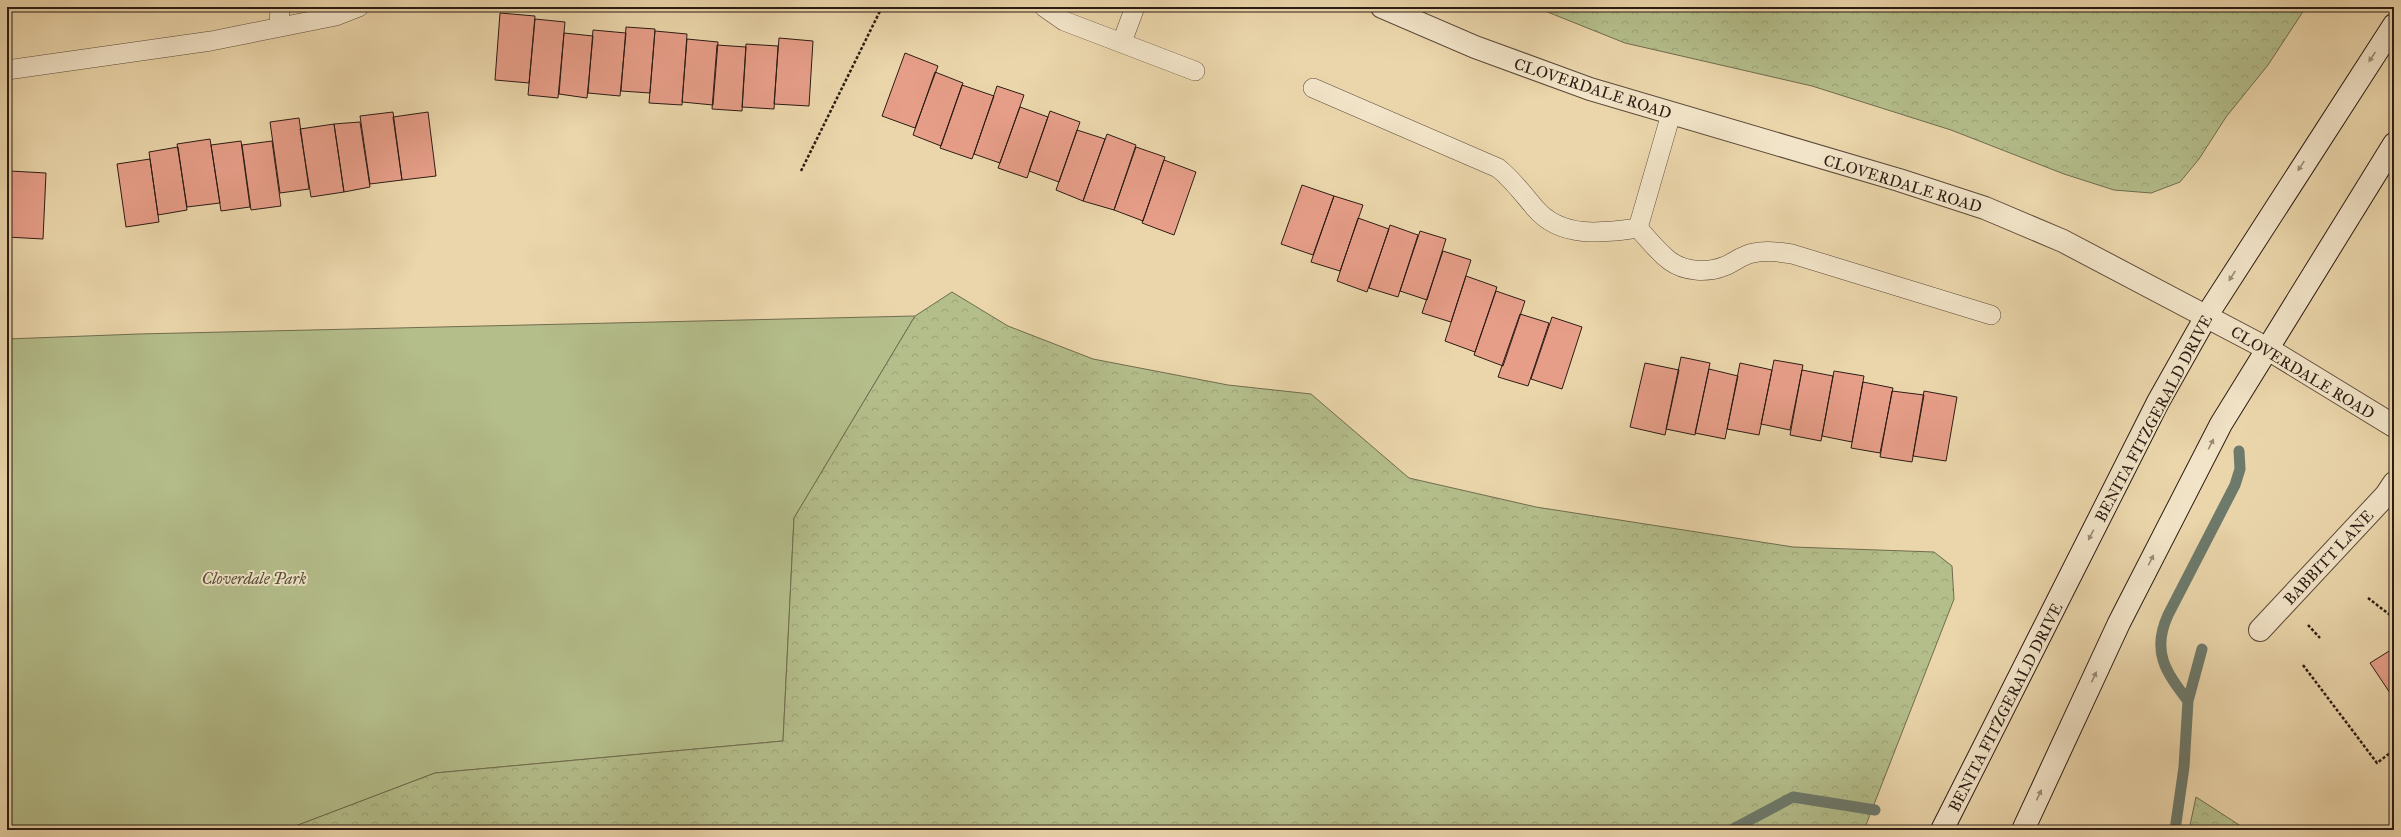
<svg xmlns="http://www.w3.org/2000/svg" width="2401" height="837" viewBox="0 0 2401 837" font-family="'IM FELL Great Primer',serif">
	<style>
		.green { fill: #b4be8b; stroke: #706d4f }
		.forest { fill: url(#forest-crowns); stroke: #706d4f }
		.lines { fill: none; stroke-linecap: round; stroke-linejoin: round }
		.stream { stroke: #6d7a6c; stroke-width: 11 }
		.building { fill: #e79e89; stroke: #2c1c13 }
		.service-casing { stroke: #5c4a39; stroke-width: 20 }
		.minor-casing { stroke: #5c4a39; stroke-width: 24 }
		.tertiary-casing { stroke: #5c4a39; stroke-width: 24 }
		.secondary-casing { stroke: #2c1c13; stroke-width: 24 }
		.path { stroke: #2c1c13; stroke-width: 2.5; stroke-dasharray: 3 2; stroke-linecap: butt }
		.service { stroke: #f2e4c8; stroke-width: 19 }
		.minor { stroke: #f2e4c8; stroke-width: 22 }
		.tertiary { stroke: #f2e4c8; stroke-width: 22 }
		.secondary { stroke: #f2e4c8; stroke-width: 22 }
		.oneway { fill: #998a77 }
		.labels { text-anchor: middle; stroke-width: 4; stroke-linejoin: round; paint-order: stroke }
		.street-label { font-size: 16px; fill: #2c1c13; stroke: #f2e4c8 }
		.park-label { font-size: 16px; font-style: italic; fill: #554d37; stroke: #f2e4c8 }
	</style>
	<defs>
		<pattern id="forest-crowns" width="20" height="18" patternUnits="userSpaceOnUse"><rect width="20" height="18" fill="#b4be8b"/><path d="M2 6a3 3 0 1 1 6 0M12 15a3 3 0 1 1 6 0" fill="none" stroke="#9ba377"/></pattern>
	</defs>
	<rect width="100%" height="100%" fill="#ebd6ab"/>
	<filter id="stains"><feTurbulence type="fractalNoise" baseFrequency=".005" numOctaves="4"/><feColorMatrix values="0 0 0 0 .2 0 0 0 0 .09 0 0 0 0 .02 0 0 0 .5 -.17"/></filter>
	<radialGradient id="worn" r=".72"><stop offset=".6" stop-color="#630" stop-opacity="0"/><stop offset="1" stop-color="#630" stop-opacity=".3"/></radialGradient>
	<path class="green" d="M915 316 794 518 783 741 435 773 285 830H7V339L139 334Z"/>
	<path class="forest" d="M1535 7H2306L2268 65 2226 117 2199 159 2180 182 2151 193 2114 190 2064 174 1951 130 1812 86 1625 43Z
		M952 292 1008 326 1093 359 1228 385 1311 394 1409 478 1536 507 1793 547 1934 552 1952 566 1954 599 1864 830H285L435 773 783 741 794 518 915 316Z
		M2196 797 2247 830H2189Z"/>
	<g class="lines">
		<path class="stream" d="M2188 701C2166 672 2151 652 2168 615L2235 485 2240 469 2239 451
			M1731 830 1793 797 1875 810
			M2175 830 2184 767 2188 701 2202 649"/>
	</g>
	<path class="building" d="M500 13 535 16 529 83 495 80Z
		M535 19 565 22 558 98 528 95Z
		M626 27 655 29 650 93 621 91Z
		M593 30 626 33 620 96 588 93Z
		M655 31 687 34 682 105 649 103Z
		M564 33 593 36 587 98 559 94Z
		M779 38 813 41 809 106 774 104Z
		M687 39 718 42 713 105 682 102Z
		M746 44 778 46 774 109 742 107Z
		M717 45 746 47 742 111 712 109Z
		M905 53 938 66 915 128 882 116Z
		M935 72 963 83 941 146 913 135Z
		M962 85 994 96 972 159 940 148Z
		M997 86 1024 95 1000 163 974 154Z
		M1020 107 1048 117 1027 178 998 168Z
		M1050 111 1080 122 1059 182 1029 171Z
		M393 112 402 180 370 184 360 116Z
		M428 112 436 176 402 180 393 117Z
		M299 118 309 189 280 193 270 122Z
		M360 122 370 187 344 192 334 124Z
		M334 124 344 192 311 197 300 129Z
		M1077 130 1105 139 1083 201 1056 190Z
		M1107 134 1136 145 1114 210 1083 201Z
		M210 139 220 203 187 207 177 144Z
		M241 141 250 207 221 211 211 145Z
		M272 141 281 206 251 210 242 145Z
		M178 147 187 210 158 215 149 152Z
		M1136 147 1165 157 1143 221 1114 210Z
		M150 159 159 222 126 227 117 164Z
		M1164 160 1196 172 1174 235 1142 223Z
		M10 171 46 173 43 239 7 237Z
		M7 177H9L7 239Z
		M1302 185 1334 196 1313 255 1281 244Z
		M1334 196 1363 205 1340 271 1311 262Z
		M1358 218 1389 229 1367 292 1337 281Z
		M1390 225 1418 235 1398 297 1369 288Z
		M1420 231 1446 239 1427 300 1400 291Z
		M1443 251 1471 260 1451 322 1422 313Z
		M1466 276 1497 287 1475 352 1445 341Z
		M1496 291 1525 301 1503 366 1474 355Z
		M1520 314 1549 323 1528 386 1498 377Z
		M1552 317 1582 327 1562 389 1531 379Z
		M1681 357 1710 363 1695 435 1666 429Z
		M1774 360 1803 365 1790 430 1761 424Z
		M1645 363 1679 370 1665 435 1630 427Z
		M1740 363 1772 370 1759 435 1727 429Z
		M1709 369 1738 376 1725 439 1695 433Z
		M1802 370 1833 376 1821 441 1790 435Z
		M1834 371 1864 376 1852 442 1822 436Z
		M1863 382 1893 388 1880 453 1851 448Z
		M1892 391 1924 395 1912 462 1880 457Z
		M1924 391 1957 397 1946 461 1913 456Z
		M2394 648V699L2370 663Z"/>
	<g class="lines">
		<defs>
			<path id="service" d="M1044 7 1064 21 1195 71
				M279 27 280 7
				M1122 42 1135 7
				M7 70 211 41 336 16 359 7
				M1313 88 1498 168C1513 180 1523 194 1535 208 1561 239 1603 233 1638 228 1648 239 1658 252 1670 261 1685 272 1708 273 1725 266 1735 262 1742 255 1753 253 1766 250 1779 252 1792 254L1991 315
				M1638 228 1671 114"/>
			<path id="minor" d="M2268 349 2394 426
				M2260 630 2386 495 2394 483"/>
			<path id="tertiary" d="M1382 7 1475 47 1590 89 1899 180 1985 208 2063 241 2268 349"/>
			<path id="secondary" d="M1942 830 2158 402 2207 315 2394 25
				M2023 830 2119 623 2221 424 2394 144"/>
		</defs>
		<use href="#service" class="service-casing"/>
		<use href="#minor" class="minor-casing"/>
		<use href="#tertiary" class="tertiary-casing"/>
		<use href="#secondary" class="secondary-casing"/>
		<path class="path" d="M801 171 882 7
			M2368 598 2394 618
			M2308 625 2320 638
			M2303 665 2377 763 2394 750"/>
		<use href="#service" class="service"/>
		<use href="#minor" class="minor"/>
		<use href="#tertiary" class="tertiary"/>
		<use href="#secondary" class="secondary"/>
	</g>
	<defs><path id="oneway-solid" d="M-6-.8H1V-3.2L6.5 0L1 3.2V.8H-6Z"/></defs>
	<g class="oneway">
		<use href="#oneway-solid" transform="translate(2372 57) rotate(124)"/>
		<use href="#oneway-solid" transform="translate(2301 166) rotate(123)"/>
		<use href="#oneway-solid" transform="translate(2232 276) rotate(123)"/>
		<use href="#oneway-solid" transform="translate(2211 444) rotate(-63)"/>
		<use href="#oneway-solid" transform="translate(2091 535) rotate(117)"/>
		<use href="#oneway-solid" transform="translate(2151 560) rotate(-63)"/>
		<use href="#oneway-solid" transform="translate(2094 677) rotate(-65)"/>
		<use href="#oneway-solid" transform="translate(2039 795) rotate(-65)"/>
	</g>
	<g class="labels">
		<g class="street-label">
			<text transform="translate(1593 88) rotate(18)" y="6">CLOVERDALE ROAD</text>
			<text transform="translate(1903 183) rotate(17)" y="6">CLOVERDALE ROAD</text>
			<text transform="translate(2303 372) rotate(31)" y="6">CLOVERDALE ROAD</text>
			<text transform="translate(2153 418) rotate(-62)" y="6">BENITA FITZGERALD DRIVE</text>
			<text transform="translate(2328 557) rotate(-47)" y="6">BABBITT LANE</text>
			<text transform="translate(2005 707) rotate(-63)" y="6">BENITA FITZGERALD DRIVE</text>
		</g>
		<g class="park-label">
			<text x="254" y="584">Cloverdale Park</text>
		</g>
	</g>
	<rect width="2401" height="837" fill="none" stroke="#ebd6ab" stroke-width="24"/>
	<rect x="8" y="8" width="2385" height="821" fill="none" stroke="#2c1c13" stroke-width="2"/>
	<rect x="12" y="12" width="2377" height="813" fill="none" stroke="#2c1c13"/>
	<rect width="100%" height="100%" filter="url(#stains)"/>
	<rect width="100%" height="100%" fill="url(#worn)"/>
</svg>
